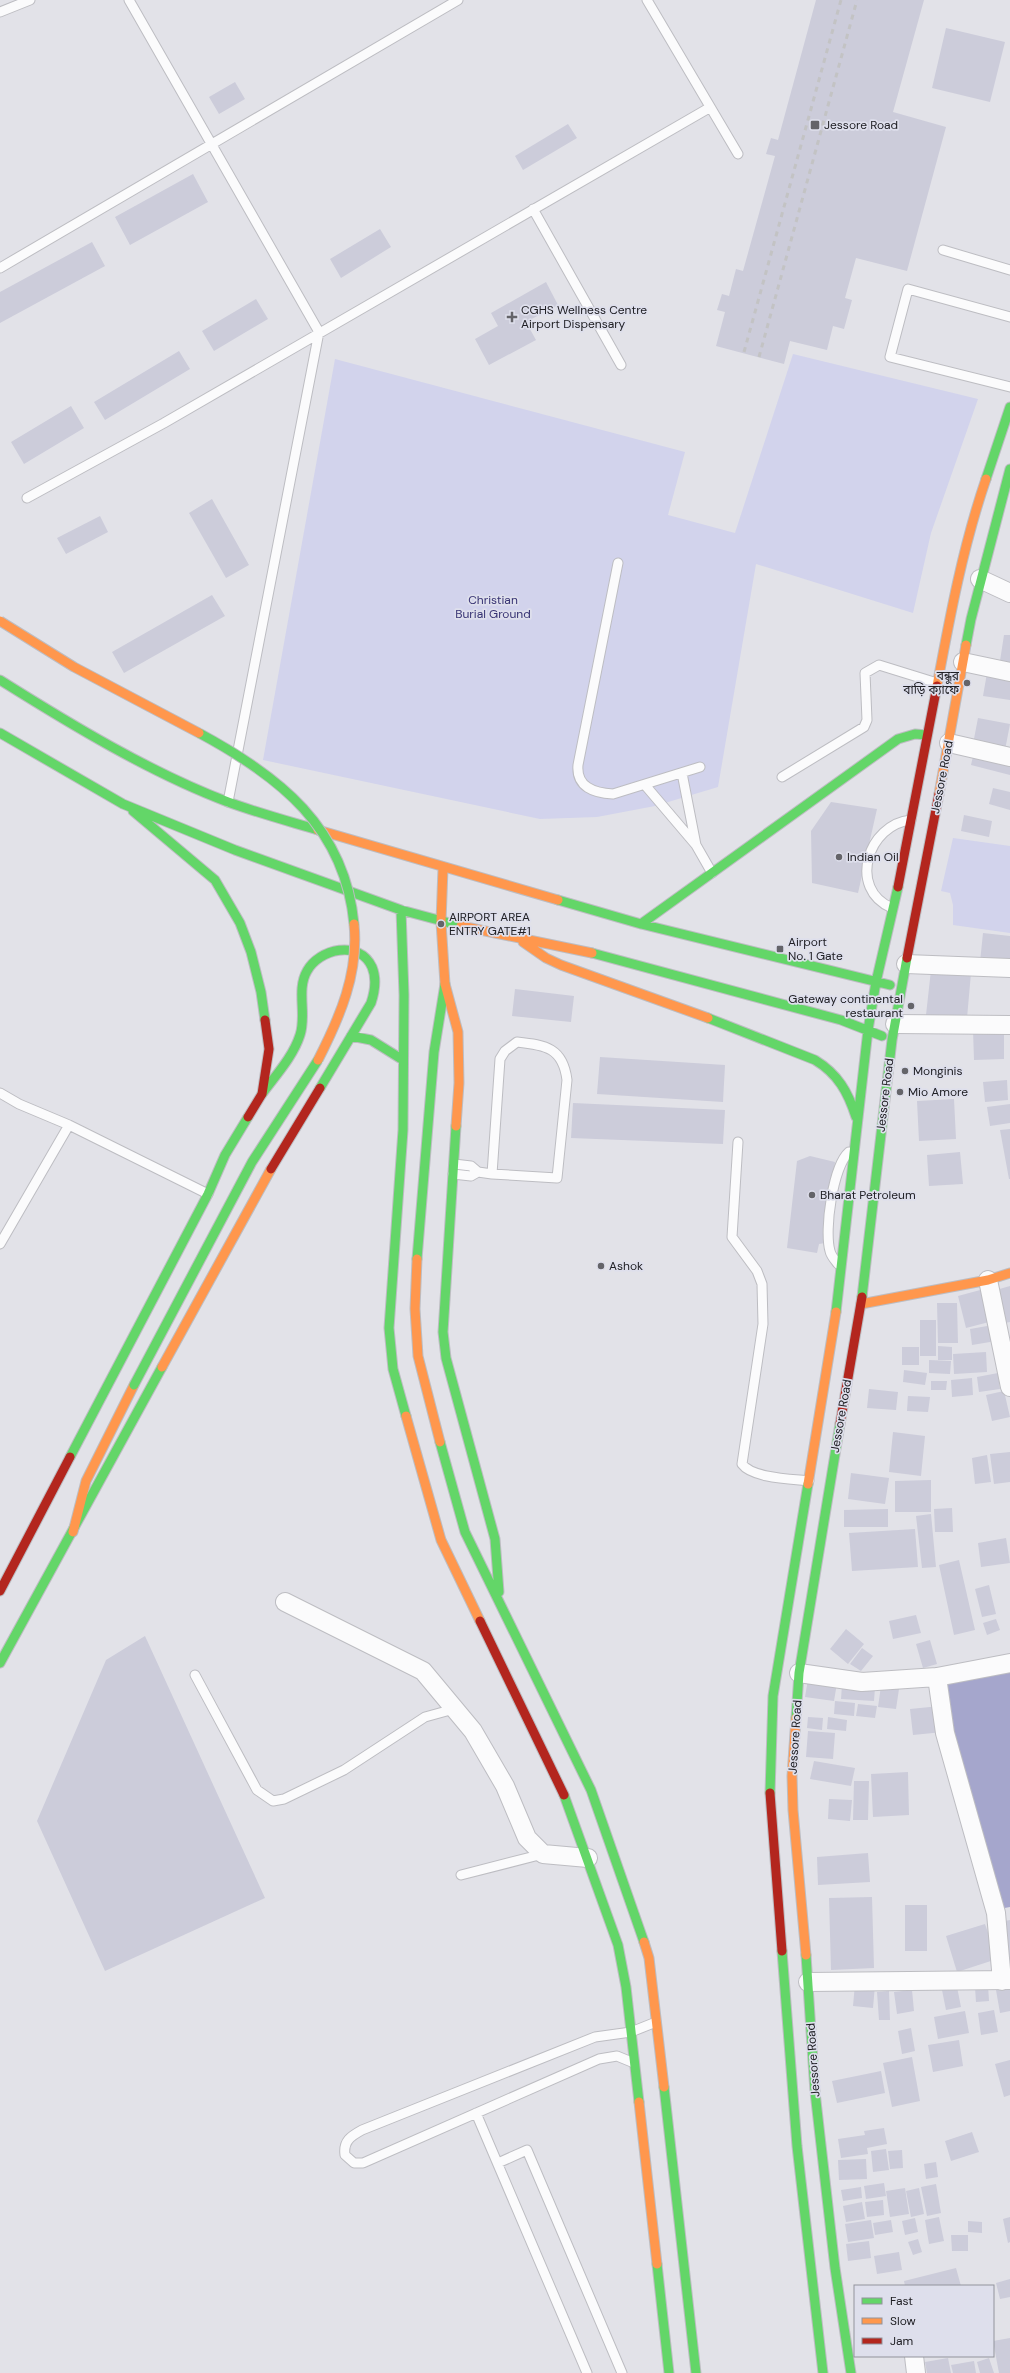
<svg xmlns="http://www.w3.org/2000/svg" width="1010" height="2373" viewBox="0 0 1010 2373" font-family="'DM Sans','Noto Sans Bengali',sans-serif">
	<style>
		.green { fill: #d2d3ec }
		.water { fill: #a5a6cc }
		.building { fill: #ccccda }
		.lines { fill: none; stroke-linecap: round; stroke-linejoin: round }
		.lane-casing { stroke: #bdbdc2; stroke-width: 11 }
		.street-casing { stroke: #bdbdc2; stroke-width: 20 }
		.fast-casing { stroke: #bdbdc2; stroke-width: 11 }
		.slow-casing { stroke: #bdbdc2; stroke-width: 11 }
		.jam-casing { stroke: #bdbdc2; stroke-width: 11 }
		.lane { stroke: #fbfbfc; stroke-width: 9 }
		.street { stroke: #fbfbfc; stroke-width: 18 }
		.fast { stroke: #63d668; stroke-width: 9 }
		.slow { stroke: #ff974d; stroke-width: 9 }
		.jam { stroke: #b3261e; stroke-width: 9 }
		.rail { stroke: #c3c3c4; stroke-width: 3; stroke-dasharray: 5 5; stroke-linecap: butt }
		.fast-bridge-casing { stroke: #bdbdc2; stroke-width: 11; stroke-linecap: butt }
		.slow-bridge-casing { stroke: #bdbdc2; stroke-width: 11; stroke-linecap: butt }
		.fast-bridge { stroke: #63d668; stroke-width: 9 }
		.slow-bridge { stroke: #ff974d; stroke-width: 9 }
		.poi-dot { fill: #646469; stroke: #dedfec; stroke-width: 1.5 }
		.labels { text-anchor: middle; stroke-width: 3.5; stroke-linejoin: round; paint-order: stroke }
		.poi-label { font-size: 12px; fill: #202025; stroke: #dedfec; text-anchor: start }
		.park-label { font-size: 12px; fill: #373373; stroke: #dedfec }
		.street-label { font-size: 12px; fill: #202025; stroke: #dedfec }
	</style>
	<rect width="100%" height="100%" fill="#e2e2e8"/>
	<path class="green" d="M793 354 978 399 931 533 913 613 756 564 718 787 655 806 597 817 540 819 263 760 335 359 685 452 668 515 735 533Z
		M953 838 1010 846V933L953 925V905L950 893 941 891Z"/>
	<path class="water" d="M1010 1669V1907L999 1909 944 1697 947 1684Z"/>
	<path class="building" d="M816 0H924L893 112 946 127 907 271 856 258 845 298 852 300 844 329 833 326 827 350 790 341 784 364 716 346 725 312 717 310 722 294 729 296 736 269 743 271 775 156 766 154 771 138 778 140Z
		M946 28 1005 42 990 102 932 88Z
		M235 82 245 99 219 114 209 97Z
		M568 124 577 138 523 170 515 156Z
		M193 174 208 202 130 245 115 217Z
		M380 229 391 247 341 278 330 259Z
		M92 242 105 266 0 323V292Z
		M546 282 558 305 526 322 536 340 489 365 475 339 498 326 491 313Z
		M256 299 268 319 214 351 202 331Z
		M179 351 190 369 105 420 94 402Z
		M71 406 84 428 24 464 11 442Z
		M212 499 249 565 226 578 189 513Z
		M100 516 108 532 66 554 57 538Z
		M212 595 225 616 124 673 112 652Z
		M1004 635H1010V662L1000 661Z
		M987 673 1010 676V700L983 696Z
		M978 718 1010 724 1005 750 973 744Z
		M974 752 1010 762V775L971 765Z
		M993 788 1010 792V810L989 804Z
		M831 802 877 809 858 893 812 883 811 831Z
		M964 815 992 821 989 837 961 831Z
		M983 933 1010 936V965L980 962Z
		M931 970 971 973 967 1018 926 1015Z
		M515 989 574 996 571 1022 512 1016Z
		M973 1030H1004V1059L974 1060Z
		M600 1057 725 1065 723 1102 597 1094Z
		M1007 1080 1008 1100 985 1102 983 1082Z
		M954 1099 956 1139 919 1141 917 1101Z
		M573 1103 725 1110 723 1144 571 1138Z
		M1010 1104V1123L990 1126 987 1107Z
		M1010 1129V1179H1009L1000 1130Z
		M960 1152 963 1184 929 1186 927 1155Z
		M810 1156 835 1162 825 1243 819 1244 817 1253 787 1248 797 1161Z
		M1010 1286V1322L1005 1323 996 1290Z
		M984 1289 993 1321 966 1328 958 1296Z
		M937 1303H957L958 1343H938Z
		M920 1320H936V1356H920Z
		M993 1325 996 1341 972 1345 970 1329Z
		M938 1346 952 1347V1360H938Z
		M902 1347H919V1365H902Z
		M986 1352 987 1372 954 1374 953 1354Z
		M929 1360 951 1361 950 1374 929 1373Z
		M904 1370 927 1373 925 1385 903 1382Z
		M998 1373 1000 1389 979 1392 977 1377Z
		M972 1378 973 1395 952 1397 951 1380Z
		M931 1381H947L946 1390H931Z
		M869 1389 898 1392 896 1410 867 1408Z
		M1004 1391 1010 1417 992 1421 986 1395Z
		M908 1396 930 1397 928 1412 907 1411Z
		M893 1432 925 1436 921 1476 889 1472Z
		M1010 1452V1482L994 1484 990 1454Z
		M987 1455 991 1482 975 1484 972 1458Z
		M851 1473 889 1478 885 1504 848 1499Z
		M931 1480V1512H895V1481Z
		M952 1508 953 1532H935L934 1509Z
		M888 1509V1527H844V1510Z
		M931 1514 936 1567 922 1568 916 1516Z
		M915 1529 918 1567 852 1571 849 1533Z
		M1006 1538 1010 1563 981 1567 978 1543Z
		M959 1560 975 1630 954 1635 939 1565Z
		M989 1585 996 1614 982 1617 975 1589Z
		M916 1615 921 1633 893 1639 889 1621Z
		M996 1619 1000 1630 987 1635 983 1623Z
		M846 1629 864 1644 848 1664 830 1649Z
		M145 1636 265 1898 105 1971 37 1821 106 1660Z
		M930 1640 937 1664 923 1668 916 1644Z
		M862 1648 873 1656 861 1671 850 1664Z
		M808 1679 837 1683 834 1701 805 1697Z
		M842 1685 875 1687 874 1701 841 1699Z
		M881 1686 899 1689 896 1709 878 1707Z
		M835 1701 855 1703 854 1716 834 1714Z
		M858 1704 877 1706 875 1718 856 1716Z
		M940 1706 943 1732 913 1735 910 1709Z
		M808 1717 823 1718 822 1730 807 1728Z
		M828 1717 847 1720 846 1731 827 1729Z
		M808 1731 835 1733 833 1759 806 1757Z
		M814 1761 855 1768 851 1786 810 1779Z
		M908 1772 909 1815 873 1817 871 1774Z
		M854 1781H869L868 1820H853Z
		M829 1799 852 1800 850 1821 828 1819Z
		M868 1853 870 1882 818 1885 817 1857Z
		M872 1897 874 1968 831 1970 829 1898Z
		M905 1905H927V1951H905Z
		M1010 1920V1976L999 1922Z
		M985 1924 997 1959 957 1972 946 1936Z
		M855 1984 875 1985 873 2008 853 2006Z
		M988 1986 989 2001 976 2002 975 1987Z
		M957 1987 961 2007 946 2010 942 1990Z
		M1010 1987V2011L1000 2013 996 1990Z
		M912 1990 914 2011 897 2014 894 1992Z
		M889 1991 890 2020H879L877 1992Z
		M994 2010 998 2032 981 2035 978 2013Z
		M965 2011 969 2033 938 2039 934 2017Z
		M911 2028 915 2051 902 2054 898 2031Z
		M959 2040 963 2066 933 2072 928 2045Z
		M912 2057 920 2101 892 2107 883 2063Z
		M1010 2060V2095L1004 2097 995 2064Z
		M881 2071 885 2093 837 2103 832 2081Z
		M884 2128 887 2144 867 2148 868 2154 841 2158 838 2139 865 2135 864 2131Z
		M972 2132 979 2152 951 2161 945 2141Z
		M886 2149 889 2170 873 2172 871 2151Z
		M902 2150 903 2168 890 2169 888 2151Z
		M866 2159 867 2179 839 2180 838 2160Z
		M936 2162 938 2177 926 2179 924 2164Z
		M884 2183 886 2196 866 2199 864 2186Z
		M936 2184 941 2213 927 2216 921 2187Z
		M861 2187 862 2198 843 2201 841 2190Z
		M905 2188 909 2214 890 2217 886 2191Z
		M919 2188 924 2214 911 2217 906 2191Z
		M883 2200 884 2215 867 2217 865 2202Z
		M862 2202 865 2219 846 2222 843 2206Z
		M939 2217 944 2241 929 2244 925 2220Z
		M1010 2217V2242L1008 2243 1003 2219Z
		M915 2218 918 2232 905 2235 902 2221Z
		M871 2220 874 2238 848 2242 845 2224Z
		M891 2220 893 2232 875 2235 873 2223Z
		M968 2221 982 2222V2233L968 2232Z
		M951 2235H968V2251H952Z
		M918 2239 922 2252 913 2255 908 2242Z
		M869 2241 871 2258 848 2261 846 2244Z
		M899 2252 902 2270 877 2274 874 2256Z
		M956 2268 961 2286H905L904 2281Z
		M1010 2279V2297L1000 2299 996 2283Z
		M1010 2338V2373H999L993 2341Z
		M948 2358 951 2373H927L925 2362Z
		M989 2358 994 2373H980L977 2362Z
		M974 2361 976 2373H953L951 2365Z"/>
	<g class="lines">
		<defs>
			<path id="lane" d="M129 0 319 332 228 802
				M647 0 738 154
				M0 12 30 0
				M533 209 621 365
				M943 250 1010 270
				M0 268 458 0
				M1010 317 908 289 890 357 1010 387
				M27 498 164 423 709 108
				M618 563 578 765C576 787 594 793 613 794L700 767
				M782 777 864 727 867 720 865 673 879 665 937 683
				M645 785 696 845 682 773
				M696 845 712 873
				M892 908C847 889 868 824 911 820
				M517 1042C546 1045 563 1048 567 1080L557 1178 492 1174 500 1059 505 1051Z
				M0 1093 19 1104 69 1125 208 1194
				M738 1142 732 1237 757 1271 762 1284 763 1324 742 1464C752 1478 791 1479 809 1481
				M454 1164 471 1166 478 1172 492 1174
				M453 1174 471 1176 478 1172
				M0 1244 69 1125
				M838 1264C835 1260 831 1256 830 1251 824 1230 833 1166 849 1152
				M195 1675 257 1790 273 1801 284 1799 344 1770 425 1717 454 1709
				M461 1875 543 1854
				M634 2063 617 2056 599 2059 363 2163H354L345 2155C343 2141 351 2136 362 2130L595 2037 631 2032 656 2022
				M476 2113 587 2373
				M498 2163 527 2150 622 2373"/>
			<path id="street" d="M980 579 1010 593
				M963 662 1010 672
				M949 743 1010 757
				M906 964 1010 968
				M895 1024 1010 1025
				M988 1280 1010 1387
				M285 1602 423 1671 473 1731 505 1786 527 1838 543 1854 588 1858
				M799 1673 862 1682 937 1677 1010 1663
				M937 1677 945 1733 996 1913 1002 1981
				M808 1982 1010 1980
				M914 2356 916 2373"/>
			<path id="fast" d="M986 479 1010 407
				M966 645 971 619 1010 469
				M0 680C70 724 151 773 228 802 258 813 288 821 318 830
				M0 733 123 804 235 850 401 910 461 926
				M133 811 215 880 240 923 251 952 261 992 265 1020
				M558 900 641 924 890 985
				M401 910 404 995 403 1130 389 1328 393 1369 406 1416
				M641 924 898 739 915 734 927 735
				M592 953 841 1020 882 1036
				M708 1018 815 1060C838 1074 848 1092 856 1117
				M351 1036 371 1040 403 1060
				M262 1094C275 1076 293 1057 300 1035 307 1015 296 990 307 971 319 949 359 939 372 967 377 979 375 991 371 1003L320 1088
				M456 1126 443 1332 446 1358 495 1539 499 1592
				M417 1259 434 1052 445 984
				M862 1297 892 1040 907 958
				M836 1312 868 1030 876 982 898 887
				M440 1442 465 1532 591 1790 644 1942
				M70 1457 208 1194 225 1155 248 1117
				M0 1663 162 1367
				M796 1718 799 1673 840 1424
				M770 1793 773 1696 808 1484
				M564 1795 618 1945 626 1987 639 2102
				M782 1951 797 2146 823 2373
				M806 1955 815 2092 835 2268 851 2373
				M664 2087 696 2373
				M657 2264 669 2373"/>
			<path id="slow" d="M937 686C950 616 963 546 986 479
				M939 794 966 645
				M318 830 558 900
				M443 868 441 922 445 984 458 1032 459 1083 456 1126
				M461 926 592 953
				M523 942 546 958 561 965 708 1018
				M417 1259 415 1309 418 1356 440 1442
				M861 1304 988 1280 1010 1273
				M162 1367 271 1169
				M406 1416 441 1540 480 1621
				M808 1484 836 1312
				M73 1532 86 1481 134 1385
				M796 1718 792 1776 793 1810 806 1955
				M644 1942 649 1958 664 2087
				M639 2102 657 2264"/>
			<path id="jam" d="M898 887 937 686
				M907 958 939 794
				M248 1117 262 1094 269 1049 265 1020
				M271 1169 320 1088
				M840 1424 862 1297
				M0 1591 70 1457
				M480 1621 564 1795
				M770 1793 782 1951"/>
		</defs>
		<use href="#lane" class="lane-casing"/>
		<use href="#street" class="street-casing"/>
		<use href="#fast" class="fast-casing"/>
		<use href="#slow" class="slow-casing"/>
		<use href="#jam" class="jam-casing"/>
		<use href="#lane" class="lane"/>
		<use href="#street" class="street"/>
		<use href="#fast" class="fast"/>
		<use href="#slow" class="slow"/>
		<use href="#jam" class="jam"/>
		<path class="rail" d="M744 352 841 0
			M759 357 857 0"/>
		<defs>
			<path id="fast-bridge" d="M199 733C279 776 345 827 354 924
				M134 1385 252 1162 318 1060"/>
			<path id="slow-bridge" d="M0 621 74 667 199 733
				M318 1060C340 1017 359 973 354 924"/>
		</defs>
		<use href="#fast-bridge" class="fast-bridge-casing"/>
		<use href="#slow-bridge" class="slow-bridge-casing"/>
		<use href="#fast-bridge" class="fast-bridge"/>
		<use href="#slow-bridge" class="slow-bridge"/>
	</g>
	<g class="poi-dot">
		<rect x="810" y="120" width="10" height="10" rx="2"/>
		<path d="M510 311h4v4h4v4h-4v4h-4v-4h-4v-4h4z"/>
		<circle cx="967" cy="683" r="4"/>
		<circle cx="839" cy="857" r="4"/>
		<circle cx="441" cy="924" r="4"/>
		<rect x="776" y="945" width="8" height="8" rx="2"/>
		<circle cx="911" cy="1006" r="4"/>
		<circle cx="905" cy="1071" r="4"/>
		<circle cx="900" cy="1092" r="4"/>
		<circle cx="812" cy="1195" r="4"/>
		<circle cx="601" cy="1266" r="4"/>
	</g>
	<g class="labels">
		<g class="poi-label">
			<text x="824" y="129">Jessore Road</text>
			<text x="521" y="314">CGHS Wellness Centre<tspan x="521" dy="14">Airport Dispensary</tspan></text>
			<text x="959" y="680" text-anchor="end">বন্ধুর<tspan x="959" dy="14">বাড়ি ক্যাফে</tspan></text>
			<text x="847" y="861">Indian Oil</text>
			<text x="449" y="921">AIRPORT AREA<tspan x="449" dy="14">ENTRY GATE#1</tspan></text>
			<text x="788" y="946">Airport<tspan x="788" dy="14">No. 1 Gate</tspan></text>
			<text x="903" y="1003" text-anchor="end">Gateway continental<tspan x="903" dy="14">restaurant</tspan></text>
			<text x="913" y="1075">Monginis</text>
			<text x="908" y="1096">Mio Amore</text>
			<text x="820" y="1199">Bharat Petroleum</text>
			<text x="609" y="1270">Ashok</text>
		</g>
		<g class="park-label">
			<text x="493" y="604">Christian<tspan x="493" dy="14">Burial Ground</tspan></text>
		</g>
		<g class="street-label">
			<text transform="translate(942 777) rotate(-79)" y="4">Jessore Road</text>
			<text transform="translate(885 1095) rotate(-83)" y="4">Jessore Road</text>
			<text transform="translate(841 1416) rotate(-80)" y="4">Jessore Road</text>
			<text transform="translate(795 1737) rotate(-86)" y="4">Jessore Road</text>
			<text transform="translate(813 2060) rotate(-94)" y="4">Jessore Road</text>
		</g>
	</g>
	<rect x="854" y="2285" width="140" height="72" fill="#dedfec" stroke="#92939c"/>
	<rect x="862" y="2298" width="20" height="6" fill="#63d668" stroke="#92939c"/>
	<text x="890" y="2305" font-size="12" fill="#202025">Fast</text>
	<rect x="862" y="2318" width="20" height="6" fill="#ff974d" stroke="#92939c"/>
	<text x="890" y="2325" font-size="12" fill="#202025">Slow</text>
	<rect x="862" y="2338" width="20" height="6" fill="#b3261e" stroke="#92939c"/>
	<text x="890" y="2345" font-size="12" fill="#202025">Jam</text>
</svg>
